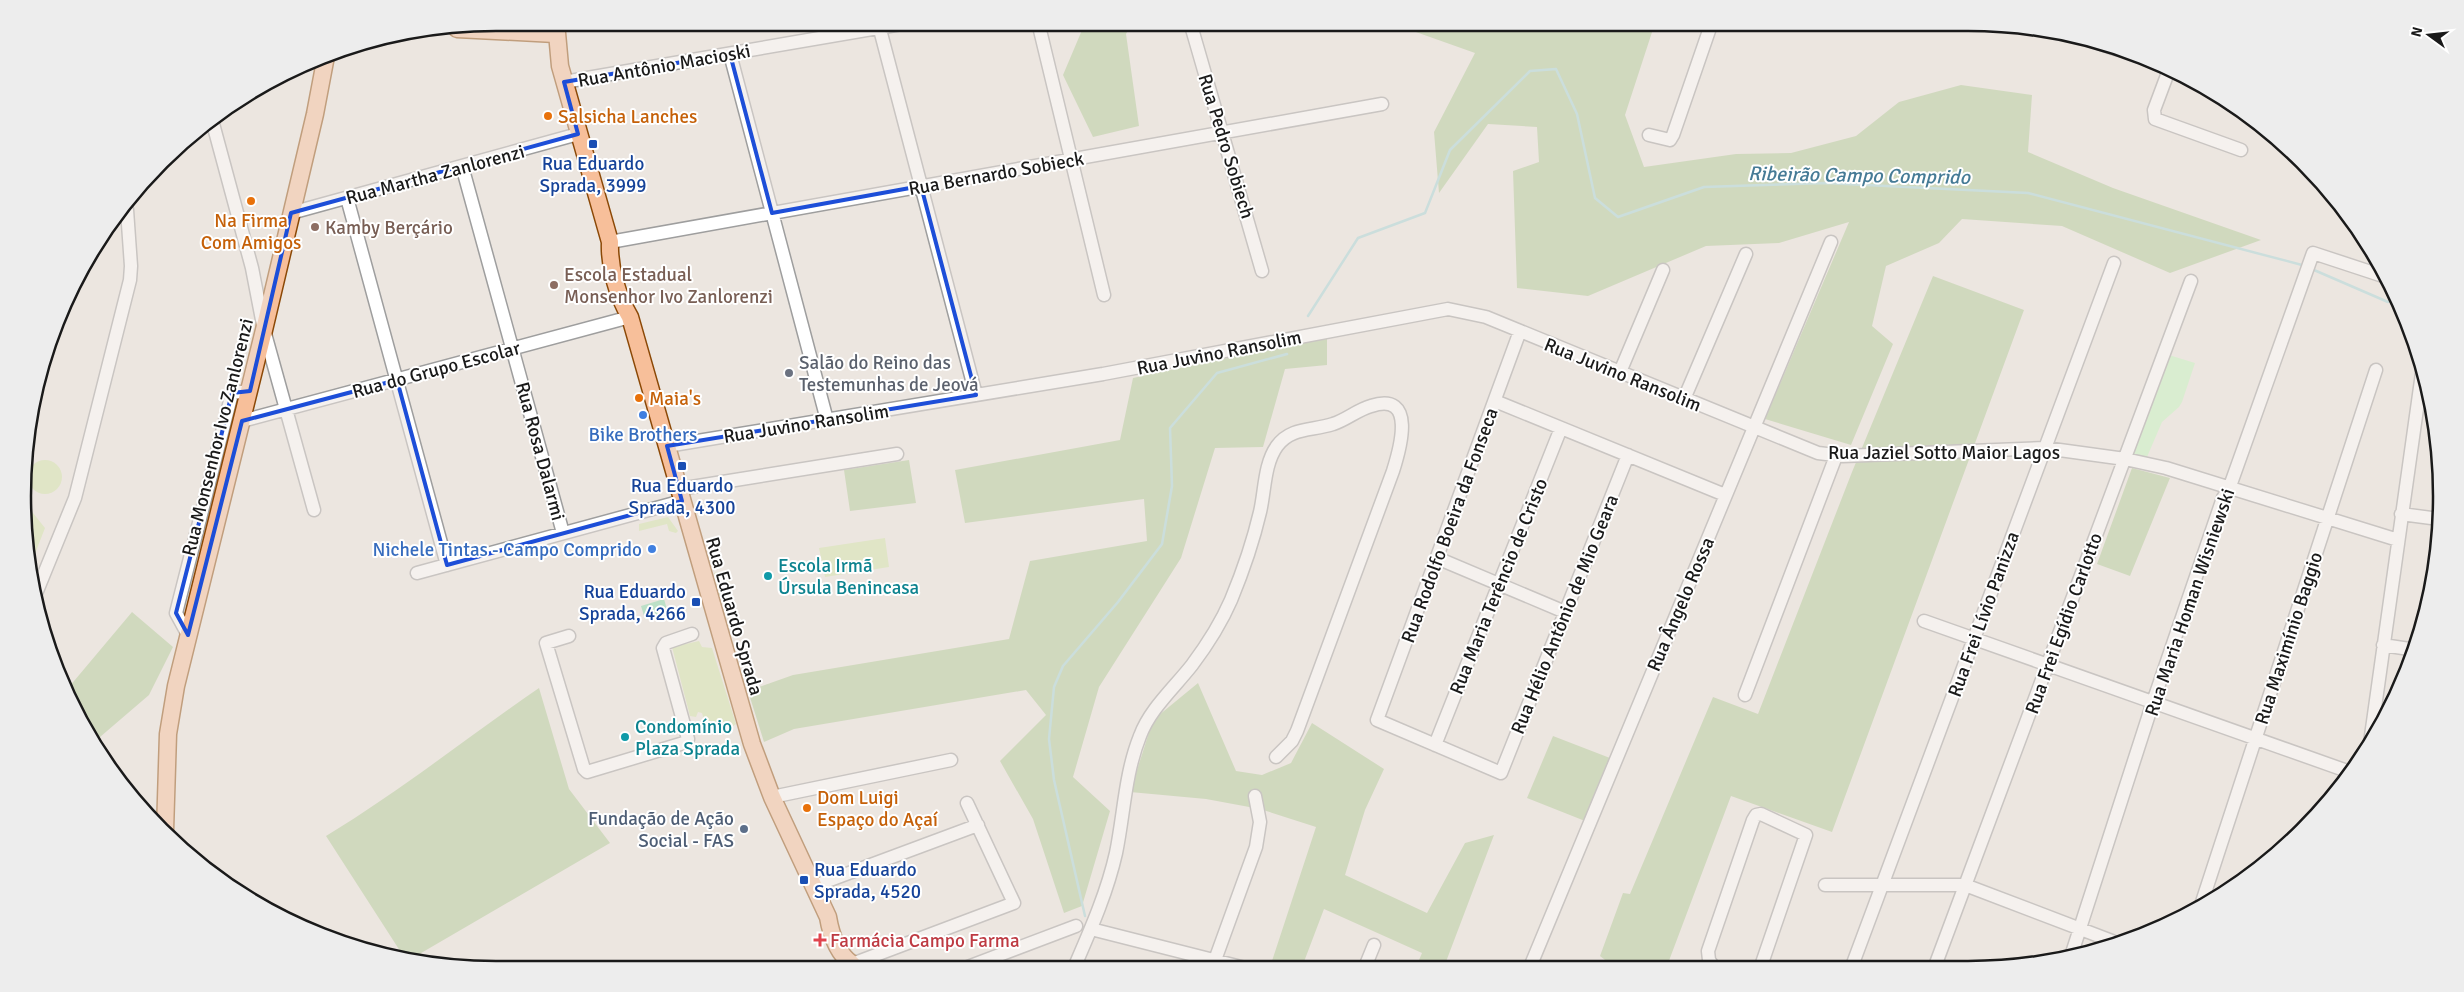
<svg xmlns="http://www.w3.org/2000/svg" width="2464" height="992" viewBox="0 0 2464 992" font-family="Signika,sans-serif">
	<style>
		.grass { fill: #d0e5a7 }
		.forest { fill: #aeca96 }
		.park { fill: #c2f6bd }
		.pitch { fill: #80d9a8 }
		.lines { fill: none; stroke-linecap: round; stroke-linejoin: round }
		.stream { stroke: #a2d5d8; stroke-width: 2.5 }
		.minor-casing { stroke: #9e9e9e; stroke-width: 15 }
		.major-casing { stroke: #8b4806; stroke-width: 19 }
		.minor { stroke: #fff; stroke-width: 12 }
		.major { stroke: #f7bf9a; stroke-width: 16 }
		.marked { fill: none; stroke: #1d4ed8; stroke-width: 4; stroke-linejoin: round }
		.food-dot { fill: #e8710a; stroke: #fff; stroke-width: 2 }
		.transit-dot { fill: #1a4fb4; stroke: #fff; stroke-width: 2 }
		.education-dot { fill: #8d6e63; stroke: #fff; stroke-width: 2 }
		.worship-dot { fill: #6b7280; stroke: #fff; stroke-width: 2 }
		.shop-dot { fill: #3f7fe0; stroke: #fff; stroke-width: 2 }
		.culture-dot { fill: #0f9aa8; stroke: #fff; stroke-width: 2 }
		.service-dot { fill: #5c6f8a; stroke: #fff; stroke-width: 2 }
		.health-dot { fill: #e0444e; stroke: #fff; stroke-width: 2 }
		.labels { text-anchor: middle; stroke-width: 4; stroke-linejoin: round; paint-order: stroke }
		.street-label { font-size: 19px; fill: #1a1a1a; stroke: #fff }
		.food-label { font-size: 19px; fill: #c56008; stroke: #fff; text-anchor: start }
		.transit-label { font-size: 19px; fill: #164399; stroke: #fff }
		.education-label { font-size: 19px; fill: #785e54; stroke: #fff; text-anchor: start }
		.worship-label { font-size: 19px; fill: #5b616d; stroke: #fff; text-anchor: start }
		.shop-label { font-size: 19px; fill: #366cbe; stroke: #fff }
		.culture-label { font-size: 19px; fill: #0d838f; stroke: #fff; text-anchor: start }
		.service-label { font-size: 19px; fill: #4e5e75; stroke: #fff; text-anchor: end }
		.health-label { font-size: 19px; fill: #be3a42; stroke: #fff; text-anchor: start }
		.water-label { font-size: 20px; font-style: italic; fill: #467b96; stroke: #fff }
		.rim { fill: none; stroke: #1a1a1a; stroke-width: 2.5 }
	</style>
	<rect width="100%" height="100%" fill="#ece6e0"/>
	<path class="grass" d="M28 477a17 17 0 1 1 34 0a17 17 0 1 1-34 0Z
		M29 508 45 528 31 564Z
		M668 517 678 531 676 533 669 531 667 524 639 531V524Z
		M885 538 889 567 825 577 819 548Z
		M724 571 727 574 732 590 728 595 720 597 714 573Z
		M699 641 702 647 712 648 736 724 727 730C714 729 705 726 702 713L698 712 696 717 690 716 672 647Z"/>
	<path class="forest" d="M1415 22 1655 23 1625 115 1644 167 1736 154 1791 153 1856 136 1899 102 1961 85 2032 95 2028 152 2113 188 2261 240 2170 273 2062 226 1962 219 1939 243 1886 266 1872 326 1893 344 1851 445 1765 419 1849 222 1779 243 1706 246 1588 296 1517 288 1513 171 1539 162 1537 127 1488 124 1439 193 1434 132 1475 53 1413 31Z
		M1085 23H1132L1126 34 1139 126 1093 137 1063 75Z
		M1933 276 2024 310 1832 832 1731 796 1667 966 1614 967 1600 956 1623 893 1630 894 1713 697 1758 714 1852 472Z
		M1327 337V365L1285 369 1263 447 1215 448 1181 558 1099 687 1073 777 1110 811 1082 906 1064 913 1033 819 1000 761 1046 715 1026 690 794 729 764 742 748 691 793 675 1009 639 1030 561 1147 541 1144 499 965 523 955 470 1120 440 1133 378Z
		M909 460 916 503 850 511 844 470Z
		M2132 468 2170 478 2130 576 2097 564Z
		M132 612 173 647 149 695 93 743 86 733 69 687Z
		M1198 683 1236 771 1262 775 1291 763 1312 723 1384 769 1365 810 1345 875 1427 913 1465 843 1494 835 1444 967H1416L1422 953 1324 909 1302 967H1270L1316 827 1260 809 1206 799 1130 792 1153 720Z
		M539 688 569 789 610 843 416 956 402 954 326 836C400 791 468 737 539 688Z
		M1553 736 1610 758 1585 821 1527 798Z"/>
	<path class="park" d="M2169 355 2195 363 2182 402 2179 407 2162 422 2147 457 2132 455Z"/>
	<path class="pitch" d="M664 599 668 613 645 619 641 606Z"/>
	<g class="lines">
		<path class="stream" d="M2314 270 2388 302
			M1308 316 1358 238 1425 213 1450 150 1530 71 1556 69 1577 114 1595 198 1618 217 1704 187 1826 183 2028 193 2302 265
			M1085 916 1054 780 1049 739 1054 687 1063 666 1118 602 1162 544 1172 486 1170 428 1217 373 1287 354"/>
		<defs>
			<path id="minor" d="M878 22 976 395
				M1038 22 1104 295
				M1190 22 1262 271
				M2101 44 2115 49 2116 47
				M730 54 827 420
				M2169 70 2154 110 2155 119 2241 150
				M564 82 913 22
				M212 120 252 268 264 330 314 510
				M1649 135 1670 140 1673 135 1712 22
				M462 166 563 533
				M347 198 447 565
				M291 213 578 134
				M610 242 1382 104
				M1520 331 1377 720 1501 773 1628 455
				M1620 372 1663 270
				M1684 399 1746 254
				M1495 401 1725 495
				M242 421 630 317
				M667 446 1103 374 1448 309 1486 317 1818 453 1843 456 2045 448 2125 459 2166 468 2398 540
				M679 489 897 454
				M2401 514 2439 519
				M1437 558 1565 612
				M417 573 682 501
				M35 596 75 498 130 280 131 266 127 210
				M1924 621 2350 772
				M188 635 176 613 232 393 250 391
				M569 636 546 643 584 769 587 772 687 742 688 739 663 648 666 643 692 634
				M2383 645 2416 650
				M1745 695 1836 456
				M2370 743 2423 366
				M1435 745 1561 428
				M772 797 951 760
				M1825 885H1965L2112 941
				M814 886 978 825
				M2201 905 2376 370
				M1091 929 1245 968
				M2072 953 2153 702 2223 498 2229 489 2313 253 2386 277
				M1215 960 1256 847 1260 822 1255 796
				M852 964 1014 903 967 803
				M1713 966 1709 960 1708 951 1753 820 1756 815 1761 814 1806 835 1761 966
				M1852 966 2114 263
				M1935 966 2191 281
				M1365 967 1374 945
				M1530 967 1831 242
				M965 968 1076 926
				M1074 968C1090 931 1107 893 1116 853 1124 814 1125 773 1140 736 1150 709 1174 688 1192 665 1207 645 1221 623 1231 600 1243 571 1253 542 1260 512 1265 491 1264 464 1277 446 1291 427 1312 431 1333 424 1346 420 1357 410 1371 406 1417 391 1400 449 1393 471L1297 731 1292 741 1276 757"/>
			<path id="major" d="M556 22 560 66 610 242C609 267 617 295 630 317L752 744 772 797 828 917C831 935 837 953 852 964
				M457 29 555 34
				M165 831 168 734 176 686 264 330 315 114 326 56"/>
		</defs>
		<use href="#minor" class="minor-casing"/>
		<use href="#major" class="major-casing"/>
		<use href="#minor" class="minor"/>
		<use href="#major" class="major"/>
	</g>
	<path d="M0 0H2464V992H0ZM730 54 772 213 921 186 976 395 667 446 682 501 447 565 397 380 242 421 188 635 176 613 232 393 250 391 291 213 578 134 564 82Z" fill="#ece6e0" fill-opacity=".55" fill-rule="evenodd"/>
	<path class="marked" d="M730 54 772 213 921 186 976 395 667 446 682 501 447 565 397 380 242 421 188 635 176 613 232 393 250 391 291 213 578 134 564 82Z"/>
	<g class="food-dot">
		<circle cx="548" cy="116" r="5"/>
		<circle cx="251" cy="201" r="5"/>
		<circle cx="639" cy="398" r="5"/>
		<circle cx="807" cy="808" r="5"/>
	</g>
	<g class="transit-dot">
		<rect x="588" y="139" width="10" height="10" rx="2.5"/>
		<rect x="677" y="461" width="10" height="10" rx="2.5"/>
		<rect x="691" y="597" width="10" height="10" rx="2.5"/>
		<rect x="799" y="875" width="10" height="10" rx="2.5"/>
	</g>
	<g class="education-dot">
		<circle cx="315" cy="227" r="5"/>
		<circle cx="554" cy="285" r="5"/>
	</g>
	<circle class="worship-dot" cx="789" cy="373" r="5"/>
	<g class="shop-dot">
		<circle cx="643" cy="415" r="5"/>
		<circle cx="652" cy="549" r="5"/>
	</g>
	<g class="culture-dot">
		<circle cx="768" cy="576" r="5"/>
		<circle cx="625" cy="737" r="5"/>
	</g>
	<circle class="service-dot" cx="744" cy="829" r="5"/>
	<path class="health-dot" d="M817.5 932.5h5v5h5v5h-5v5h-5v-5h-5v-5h5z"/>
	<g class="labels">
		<g class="street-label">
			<text transform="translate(664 65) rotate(-10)" y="7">Rua Antônio Macioski</text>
			<text transform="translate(1227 146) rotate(73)" y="7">Rua Pedro Sobiech</text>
			<text transform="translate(996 173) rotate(-10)" y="7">Rua Bernardo Sobieck</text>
			<text transform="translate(435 174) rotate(-15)" y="7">Rua Martha Zanlorenzi</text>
			<text transform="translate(1219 352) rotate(-11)" y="7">Rua Juvino Ransolim</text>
			<text transform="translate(436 369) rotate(-15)" y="7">Rua do Grupo Escolar</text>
			<text transform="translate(1623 374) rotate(22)" y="7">Rua Juvino Ransolim</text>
			<text transform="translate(806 423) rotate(-9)" y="7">Rua Juvino Ransolim</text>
			<text transform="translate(217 437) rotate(-76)" y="7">Rua Monsenhor Ivo Zanlorenzi</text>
			<text transform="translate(541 451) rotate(75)" y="7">Rua Rosa Dalarmi</text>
			<text x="1944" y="459">Rua Jaziel Sotto Maior Lagos</text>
			<text transform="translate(1449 525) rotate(-70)" y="7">Rua Rodolfo Boeira da Fonseca</text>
			<text transform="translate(1498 586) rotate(-68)" y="7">Rua Maria Terêncio de Cristo</text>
			<text transform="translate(2189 602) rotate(-71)" y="7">Rua Maria Homan Wisniewski</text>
			<text transform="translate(1680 604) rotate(-67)" y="7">Rua Ângelo Rossa</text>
			<text transform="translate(1564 614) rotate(-68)" y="7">Rua Hélio Antônio de Mio Geara</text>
			<text transform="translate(1983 614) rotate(-70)" y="7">Rua Frei Lívio Panizza</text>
			<text transform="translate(735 616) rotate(74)" y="7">Rua Eduardo Sprada</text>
			<text transform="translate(2063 623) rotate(-70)" y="7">Rua Frei Egídio Carlotto</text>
			<text transform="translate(2288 638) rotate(-72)" y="7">Rua Maximínio Baggio</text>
		</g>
		<g class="food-label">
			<text x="558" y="123">Salsicha Lanches</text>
			<text x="251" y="227" text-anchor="middle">Na Firma<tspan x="251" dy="22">Com Amigos</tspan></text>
			<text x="649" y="405">Maia's</text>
			<text x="817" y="804">Dom Luigi<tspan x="817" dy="22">Espaço do Açaí</tspan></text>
		</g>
		<g class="transit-label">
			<text x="593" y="170">Rua Eduardo<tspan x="593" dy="22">Sprada, 3999</tspan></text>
			<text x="682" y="492">Rua Eduardo<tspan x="682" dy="22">Sprada, 4300</tspan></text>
			<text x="686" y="598" text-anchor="end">Rua Eduardo<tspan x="686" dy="22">Sprada, 4266</tspan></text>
			<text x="814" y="876" text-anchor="start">Rua Eduardo<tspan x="814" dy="22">Sprada, 4520</tspan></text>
		</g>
		<g class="education-label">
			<text x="325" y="234">Kamby Berçário</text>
			<text x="564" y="281">Escola Estadual<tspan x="564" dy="22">Monsenhor Ivo Zanlorenzi</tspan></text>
		</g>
		<g class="worship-label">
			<text x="799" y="369">Salão do Reino das<tspan x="799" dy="22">Testemunhas de Jeová</tspan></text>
		</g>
		<g class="shop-label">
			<text x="643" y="441">Bike Brothers</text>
			<text x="642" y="556" text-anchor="end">Nichele Tintas - Campo Comprido</text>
		</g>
		<g class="culture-label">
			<text x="778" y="572">Escola Irmã<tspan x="778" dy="22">Úrsula Benincasa</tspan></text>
			<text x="635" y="733">Condomínio<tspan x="635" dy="22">Plaza Sprada</tspan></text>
		</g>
		<g class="service-label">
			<text x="734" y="825">Fundação de Ação<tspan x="734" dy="22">Social - FAS</tspan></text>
		</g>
		<g class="health-label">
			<text x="830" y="947">Farmácia Campo Farma</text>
		</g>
		<g class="water-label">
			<text transform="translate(1859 175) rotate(1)" y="7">Ribeirão Campo Comprido</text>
		</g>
	</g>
	<path d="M0 0H2464V992H0ZM496 31H1968A465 465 0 0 1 2433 496V496A465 465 0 0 1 1968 961H496A465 465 0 0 1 31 496V496A465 465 0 0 1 496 31Z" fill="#ededed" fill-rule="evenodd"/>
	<path class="rim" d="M496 31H1968A465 465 0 0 1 2433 496V496A465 465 0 0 1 1968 961H496A465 465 0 0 1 31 496V496A465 465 0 0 1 496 31Z"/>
	<g transform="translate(2429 35) rotate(285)" stroke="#ffffff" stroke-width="4" paint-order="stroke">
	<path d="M0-4L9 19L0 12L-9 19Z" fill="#1a1a1a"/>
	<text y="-8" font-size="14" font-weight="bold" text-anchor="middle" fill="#1a1a1a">N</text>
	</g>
</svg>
